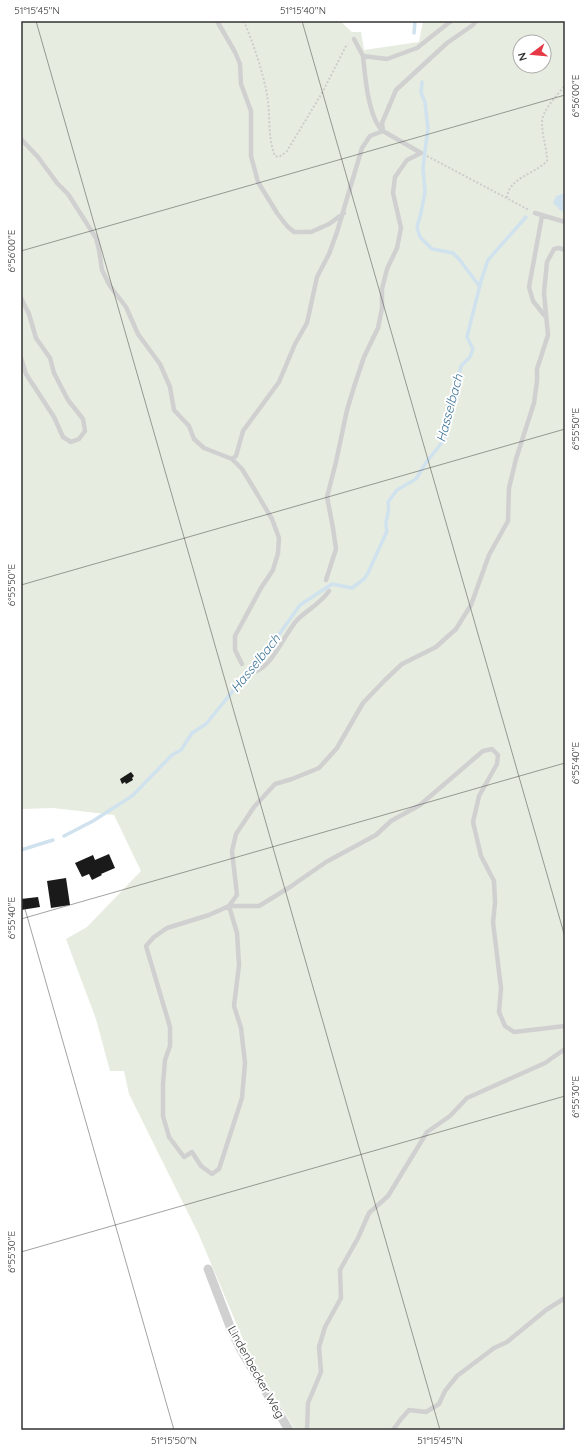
<svg xmlns="http://www.w3.org/2000/svg" width="586" height="1451" viewBox="0 0 586 1451" font-family="Quicksand,sans-serif">
	<style>
		.green { fill: #e6ecdf; fill-rule: evenodd }
		.water { fill: #cfe2ee }
		.lines { fill: none; stroke-linecap: round; stroke-linejoin: round }
		.stream { stroke: #cfe2ee; stroke-width: 3.5 }
		.building { fill: #1a1a1a }
		.path { stroke: #cdcdcd; stroke-width: 2; stroke-dasharray: 2 2; stroke-linecap: butt }
		.service { stroke: #d0d0d0; stroke-width: 4.5 }
		.minor { stroke: #d0d0d0; stroke-width: 9 }
		.ticks { fill: none; stroke: #333; stroke-width: 1; stroke-opacity: 0.45 }
		.labels { text-anchor: middle; stroke-width: 4; stroke-linejoin: round; paint-order: stroke }
		.street-label { font-size: 12px; fill: #333; stroke: #fff }
		.water-label { font-size: 13px; font-style: italic; fill: #3f7597; stroke: #fff }
		.neatline { fill: none; stroke: #333; stroke-width: 1.5 }
		.ticks-label { font-size: 10px; text-anchor: middle; fill: #333 }
	</style>
	<rect width="100%" height="100%" fill="#fff"/>
	<path class="green" d="M21 21H299L302 24 305 21H340L352 32H361L364 50 419 42 423 21H565V1430H295L250 1356 199 1235 129 1094 124 1071H110L96 1019 66 939 87 927 141 871 114 815 53 808 21 809ZM520 42H544V66H520Z"/>
	<path class="water" d="M565 193V213L560 210 553 203 556 196Z"/>
	<g class="lines">
		<path class="stream" d="M414 33 415 21
			M422 82 421 93 425 102 428 129 425 150 423 168 425 192 421 213 417 227 420 237 432 249 453 253 459 259 480 287
			M64 836 93 821 132 796 172 755 181 750 192 733 206 724 280 633 300 605 332 584 352 588 364 579 368 573 387 531C383 520 391 515 388 502L397 490 416 479 425 464 443 441 461 366 470 357 473 349 467 337 481 281 488 260 526 217
			M21 850 53 840
			M562 1430 565 1425"/>
	</g>
	<path class="building" d="M131 772 134 776 132 778 133 780 126 784 125 782 122 784 120 779Z
		M109 854 115 868 101 874 102 875 92 880 89 874 82 877 75 863 93 855 95 860Z
		M66 878 70 905 51 908 47 881Z
		M38 897 40 907 21 910V899Z"/>
	<g class="lines">
		<path class="path" d="M244 21C254 46 264 74 268 101 270 118 268 139 275 156 280 158 283 154 287 151L322 93 346 46 348 44
			M427 156 529 210
			M507 198C508 178 535 174 547 161 547 148 542 136 542 123 542 110 557 96 565 85"/>
		<path class="service" d="M217 21 235 52 240 64 241 84 251 111V156L258 182 277 213 287 226 294 232H311L329 224 344 213
			M354 39 363 56 387 59 417 48 451 21
			M363 56C365 75 368 118 383 131
			M383 131 382 123 396 90 447 43 473 25 476 21
			M21 139 38 157 57 183 68 194 96 238 99 250 102 270 110 286 126 307 138 334 160 364 170 387 174 410 189 426 194 439 204 448 232 459 236 456 243 431 279 382 295 344 307 323 317 277 329 254 337 232 362 148 370 136 383 131 421 153
			M535 213 565 222
			M542 216 529 287 533 301 545 316
			M21 298 29 314 36 338 50 358 54 373 68 400 83 419 85 431 79 439 71 442 63 437 54 417 26 374 21 358
			M232 459 242 469 253 487 272 519 279 538 278 553 273 570 261 588 235 636V650L242 664
			M326 580 336 549 333 528 327 497 336 462 347 410 354 387 364 357 378 328 382 308V289L387 269 397 248 401 228 393 193 395 177 407 160 421 153
			M251 673C272 669 283 636 297 620 307 610 320 604 329 591
			M229 906 237 933 239 965 234 1006 241 1028 245 1063 242 1098 219 1169 212 1174 201 1166 192 1152 184 1157 169 1137 163 1116V1084L165 1060 170 1046V1027L146 946 154 937 167 928 209 915 229 906H259L290 887 326 862 376 835 391 821 420 805 483 751 492 749 498 755 497 764 479 796 473 822 481 856 494 881 495 903 493 922 501 988 499 1012 505 1026 514 1032 565 1026
			M229 906 237 895 232 851 236 834 254 807 275 784 292 779 319 768 337 748 363 703 385 680 402 664 436 647 456 629 471 605 489 555 508 521 509 488 516 459 534 403 537 381V369L548 335 544 293 547 262 554 249 559 248 565 250
			M307 1430 308 1403 321 1372 319 1347 325 1327 341 1298 340 1270 358 1238 369 1213 388 1196 427 1132 450 1116 467 1098 545 1063 565 1049
			M393 1430 401 1419 409 1410 426 1412 439 1404 445 1391 457 1376 494 1348 507 1342 546 1310 565 1298"/>
		<path class="minor" d="M208 1269 231 1329 241 1350 289 1430"/>
	</g>
	<path class="ticks" d="M36 21 440 1430M302 21 565 937M21 251 565 95M21 585 565 429M21 895 174 1430M21 919 565 763M21 1252 565 1096"/>
	<g class="labels">
		<g class="street-label">
			<text transform="translate(256 1372) rotate(61)" y="4">Lindenbecker Weg</text>
		</g>
		<g class="water-label">
			<text transform="translate(449 408) rotate(-75)" y="5">Hasselbach</text>
			<text transform="translate(255 663) rotate(-51)" y="5">Hasselbach</text>
		</g>
	</g>
	<rect width="586" height="1451" fill="none" stroke="#ffffff" stroke-width="44"/>
	<g transform="translate(532 54) rotate(254)"><circle r="19" fill="#ffffff" stroke="#adadad"/>
	<path d="M0-3L7 15L0 10L-7 15Z" fill="#e63946"/>
	<text y="-6" font-size="11" font-weight="bold" text-anchor="middle" fill="#333333">N</text>
	</g>
	<rect x="22" y="22" width="542" height="1407" class="neatline"/>
	<g class="ticks-label">
		<text x="37" y="14">51°15'45"N</text>
		<text x="303" y="14">51°15'40"N</text>
		<text transform="translate(575 96) rotate(-90)" y="4">6°56'00"E</text>
		<text transform="translate(11 251) rotate(-90)" y="4">6°56'00"E</text>
		<text transform="translate(575 429) rotate(-90)" y="4">6°55'50"E</text>
		<text transform="translate(11 585) rotate(-90)" y="4">6°55'50"E</text>
		<text transform="translate(575 763) rotate(-90)" y="4">6°55'40"E</text>
		<text transform="translate(11 918) rotate(-90)" y="4">6°55'40"E</text>
		<text transform="translate(575 1097) rotate(-90)" y="4">6°55'30"E</text>
		<text transform="translate(11 1252) rotate(-90)" y="4">6°55'30"E</text>
		<text x="174" y="1444">51°15'50"N</text>
		<text x="440" y="1444">51°15'45"N</text>
	</g>
</svg>
